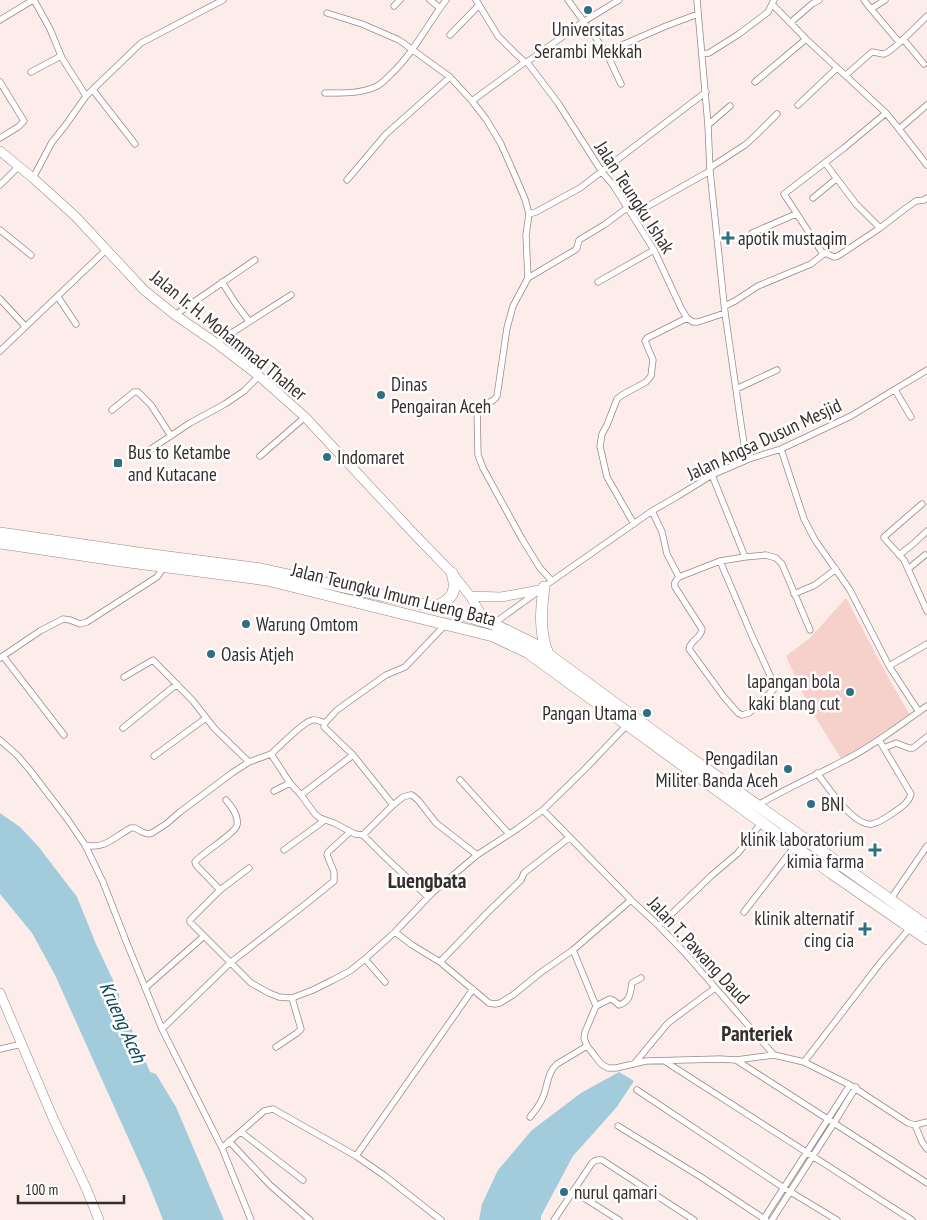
<svg xmlns="http://www.w3.org/2000/svg" width="927" height="1220" viewBox="0 0 927 1220" font-family="'PT Sans Narrow',sans-serif">
	<style>
		.green { fill: #f6d0ca }
		.water { fill: #a2ccdb }
		.lines { fill: none; stroke-linecap: round; stroke-linejoin: round }
		.street-casing { stroke: #9a8885; stroke-width: 7 }
		.secondary-casing { stroke: #9a8885; stroke-width: 10 }
		.highway-casing { stroke: #9a8885; stroke-width: 12 }
		.street { stroke: #fff; stroke-width: 5.5 }
		.secondary { stroke: #fff; stroke-width: 9 }
		.highway { stroke: #fff; stroke-width: 11 }
		.poi-dot { fill: #2f6f83; stroke: #fefefe; stroke-width: 2 }
		.labels { text-anchor: middle; stroke-width: 5; stroke-linejoin: round; paint-order: stroke }
		.poi-label { font-size: 19px; fill: #362e2d; stroke: #fefefe; text-anchor: start }
		.street-label { font-size: 19px; fill: #362e2d; stroke: #fefefe }
		.water-label { font-size: 20px; font-style: italic; fill: #0d495a; stroke: #fefefe }
		.quarter-label { font-size: 21px; font-weight: bold; fill: #362e2d; stroke: #fefefe }
	</style>
	<rect width="100%" height="100%" fill="#fdedea"/>
	<path class="green" d="M846 598 888 677 911 717 842 760 809 707 786 656 810 638Z"/>
	<path class="water" d="M0 813 20 827 38 846 77 897 96 944 119 993V1000L150 1072 156 1074 176 1107 224 1220H163L148 1182 55 975 32 933 0 894Z
		M619 1072 634 1081 616 1108 573 1156 541 1216V1220H479L482 1204 498 1170 532 1130 581 1093Z"/>
	<g class="lines">
		<defs>
			<path id="street" d="M34 0 50 29 62 58 86 96
				M430 0 440 8
				M476 0 498 36 516 54 525 62
				M568 0 606 52 621 84
				M697 0 708 125 710 171 725 313 742 431 745 450 749 459
				M864 0 871 9 899 42
				M772 4 806 39 886 113 899 129 927 165
				M394 6 400 0
				M871 9 885 0
				M327 13 362 24 399 40 450 77 472 101 486 119 501 144 513 171 525 199 529 214 526 235 528 278 513 306 507 328 497 396C492 405 484 401 477 408L478 455 483 468 522 539 540 568 552 581
				M0 20 33 0
				M790 23 812 4 819 0
				M450 35 479 5
				M903 39 924 64
				M606 52 666 26 698 14
				M702 54 709 53 739 34 768 12 774 0
				M527 62 558 103 602 172 613 185 632 215 654 250 681 308 687 318 693 322H698L725 313
				M31 72 61 56
				M846 75 872 52C875 52 880 54 884 54 892 52 920 23 927 16
				M0 82 24 121 18 127 0 138
				M755 82 806 39
				M93 90 135 144
				M325 93C341 93 359 94 375 87 381 85 385 80 390 75 413 54 427 25 446 0
				M472 101 525 62H527L583 22 619 0
				M798 105 837 68
				M708 125 730 106
				M899 129 927 105
				M825 163 856 204 880 228
				M711 167 745 145 755 136 777 114
				M33 178 52 142 65 126 86 96 141 43 223 0
				M347 180 386 134 450 77
				M0 185 19 166
				M813 198 836 179
				M529 214 536 212 580 188 706 92
				M632 215 710 171
				M0 230 31 255
				M752 233 796 214
				M823 254 784 194 844 148 886 113
				M528 278 575 250 577 248 579 240 604 225 627 208
				M222 282 236 304 249 321
				M598 282 654 250
				M58 297 76 324
				M0 299 25 326
				M725 306 735 301 758 286 811 264 825 253 834 257 838 256 880 228 906 208 916 201 924 200 927 198
				M175 315 255 260
				M216 343 291 295
				M0 351 106 250
				M736 389 777 370
				M895 390 911 417
				M112 410 134 392H138L151 405 171 436
				M781 449 804 519 815 540 850 590 889 666 919 712
				M148 451 190 423 225 404 244 391 259 376
				M260 456 305 417
				M712 475 745 557
				M922 504 884 537V538L904 560 927 611
				M652 511 662 532 667 554 679 577
				M634 524 607 477 600 446 602 434 607 425 617 399 622 395 646 382 651 376 653 360 645 341 647 338 687 318
				M899 555 913 544 927 531
				M720 561 752 636 774 684V689L749 713 742 715 738 713 724 697 689 649C690 640 701 639 702 629L675 587C674 583 675 581 679 577L720 561 745 557 766 555 776 558 782 564 810 630
				M908 569 925 555
				M549 583 652 511 678 496 712 475 749 459 781 449 851 416 927 370
				M794 594 815 585 836 569
				M493 624 536 593
				M3 656 64 735
				M0 658 40 631 63 619 70 620 80 624 87 622 157 577 164 567
				M889 666 927 644
				M124 677 153 660 193 701 215 729 249 762
				M325 723 324 727 353 755 393 805 363 835 355 834 334 823 320 818 315 814 301 795 353 755
				M325 723 337 710 386 675 405 667 446 624
				M123 728 177 684
				M0 740 17 755 29 769 68 820 85 845 103 882 126 941 162 1029 222 1148 251 1220
				M884 748 896 743 909 748H913L927 737
				M271 754C278 748 305 720 313 720 316 719 321 722 325 723
				M154 756 206 718
				M817 773C827 786 854 827 872 824 879 823 887 817 893 813 900 808 909 803 911 794L879 740
				M460 780 509 834
				M274 791 290 783 301 795
				M393 805 403 797 410 795H412L418 800 436 823 477 855
				M758 805C787 788 817 775 847 759 875 745 901 724 927 706
				M543 810 631 900 659 926 685 953 774 1055 804 1062 850 1085 908 1123 915 1125 927 1122
				M363 835 385 857 428 897
				M85 845C105 850 115 836 131 828H135L142 832 148 834 152 833 166 824 180 812 232 773 249 762 271 754 290 783
				M284 850 325 820
				M249 868 220 890 190 920V922L251 983 269 993 279 997 292 998 313 990 333 980 350 971 365 959 395 932 432 893 477 855 517 829 543 810 585 769 627 725
				M220 890 196 865 195 862C202 853 236 833 237 825 239 816 232 807 226 800
				M890 900 927 846
				M744 912 795 846
				M659 926 711 876 738 853 762 822
				M395 932 412 945 440 962 489 1003 495 1004 500 1003 513 995 540 973 573 950 631 900
				M573 950 596 1006 585 1032 584 1038 587 1046 595 1056 601 1064 608 1068H616L646 1061 720 1059 736 1060 774 1055
				M365 959 385 982
				M440 962 487 913 521 880 524 873 570 837
				M145 988 203 937
				M596 1006 610 999 613 1000 619 1005C631 1001 630 993 632 983L641 978
				M162 1029 230 963 307 903 334 881V872L327 855 328 852 350 832
				M276 1047 297 1033 301 1029 292 998
				M0 1049 22 1044
				M736 1060 927 1183
				M666 1062 912 1220
				M804 1062 881 962 910 928
				M634 1064 668 1023 715 988
				M637 1090 784 1188 837 1220
				M530 1117C535 1111 540 1105 543 1097 548 1085 547 1073 557 1064L587 1046
				M915 1125 922 1142 927 1149
				M618 1126 701 1177 766 1220
				M241 1132 303 1180
				M229 1141 270 1185 310 1220
				M222 1148 264 1111 273 1109 356 1156 385 1176 441 1220
				M356 1156 473 989
				M573 1191 619 1220
				M554 1220 592 1163C595 1160 598 1159 602 1160L694 1220
				M763 1220 850 1085
				M772 1220 834 1123 856 1087"/>
			<path id="secondary" d="M0 151 33 178 75 216 144 290 175 315 216 343 259 376 305 417 417 537 452 573 470 596 486 622
				M470 596 501 597 539 590
				M0 993 53 1118 86 1188 99 1220"/>
			<path id="highway" d="M0 533 145 554 261 569 435 607 493 624 534 644 661 737 927 926
				M0 543 122 561 267 580 493 636 527 652 830 872 927 939
				M544 587C541 610 539 632 548 654
				M435 607C452 600 458 591 452 573"/>
		</defs>
		<use href="#street" class="street-casing"/>
		<use href="#secondary" class="secondary-casing"/>
		<use href="#highway" class="highway-casing"/>
		<use href="#street" class="street"/>
		<use href="#secondary" class="secondary"/>
		<use href="#highway" class="highway"/>
	</g>
	<g class="poi-dot">
		<circle cx="588" cy="10" r="5"/>
		<path d="M725.5 230.5h5v5h5v5h-5v5h-5v-5h-5v-5h5z"/>
		<circle cx="381" cy="395" r="5"/>
		<circle cx="327" cy="457" r="5"/>
		<rect x="113" y="458" width="10" height="10" rx="2.5"/>
		<circle cx="246" cy="624" r="5"/>
		<circle cx="211" cy="654" r="5"/>
		<circle cx="850" cy="692" r="5"/>
		<circle cx="647" cy="713" r="5"/>
		<circle cx="788" cy="769" r="5"/>
		<circle cx="811" cy="804" r="5"/>
		<path d="M872.5 842.5h5v5h5v5h-5v5h-5v-5h-5v-5h5z"/>
		<path d="M862.5 921.5h5v5h5v5h-5v5h-5v-5h-5v-5h5z"/>
		<circle cx="564" cy="1192" r="5"/>
	</g>
	<g class="labels">
		<g class="poi-label">
			<text x="588" y="36" text-anchor="middle">Universitas<tspan x="588" dy="22">Serambi Mekkah</tspan></text>
			<text x="738" y="245">apotik mustaqim</text>
			<text x="391" y="391">Dinas<tspan x="391" dy="22">Pengairan Aceh</tspan></text>
			<text x="128" y="459">Bus to Ketambe<tspan x="128" dy="22">and Kutacane</tspan></text>
			<text x="337" y="464">Indomaret</text>
			<text x="256" y="631">Warung Omtom</text>
			<text x="221" y="661">Oasis Atjeh</text>
			<text x="840" y="688" text-anchor="end">lapangan bola<tspan x="840" dy="22">kaki blang cut</tspan></text>
			<text x="637" y="720" text-anchor="end">Pangan Utama</text>
			<text x="778" y="765" text-anchor="end">Pengadilan<tspan x="778" dy="22">Militer Banda Aceh</tspan></text>
			<text x="821" y="811">BNI</text>
			<text x="864" y="846" text-anchor="end">klinik laboratorium<tspan x="864" dy="22">kimia farma</tspan></text>
			<text x="854" y="925" text-anchor="end">klinik alternatif<tspan x="854" dy="22">cing cia</tspan></text>
			<text x="574" y="1199">nurul qamari</text>
		</g>
		<g class="street-label">
			<text transform="translate(635 197) rotate(57)" y="7">Jalan Teungku Ishak</text>
			<text transform="translate(229 335) rotate(39)" y="7">Jalan Ir. H. Mohammad Thaher</text>
			<text transform="translate(764 439) rotate(-25)" y="7">Jalan Angsa Dusun Mesjid</text>
			<text transform="translate(394 594) rotate(14)" y="7">Jalan Teungku Imum Lueng Bata</text>
			<text transform="translate(699 950) rotate(47)" y="7">Jalan T. Pawang Daud</text>
		</g>
		<g class="water-label">
			<text transform="translate(123 1022) rotate(66)" y="7">Krueng Aceh</text>
		</g>
		<g class="quarter-label">
			<text x="427" y="888">Luengbata</text>
			<text x="757" y="1041">Panteriek</text>
		</g>
	</g>
	<path d="M18 1195v8h106v-8" fill="none" stroke="#362e2d" stroke-width="2.5"/>
	<text x="25" y="1195" font-size="15" fill="#362e2d" stroke="#fefefe" stroke-width="4" paint-order="stroke">100 m</text>
</svg>
